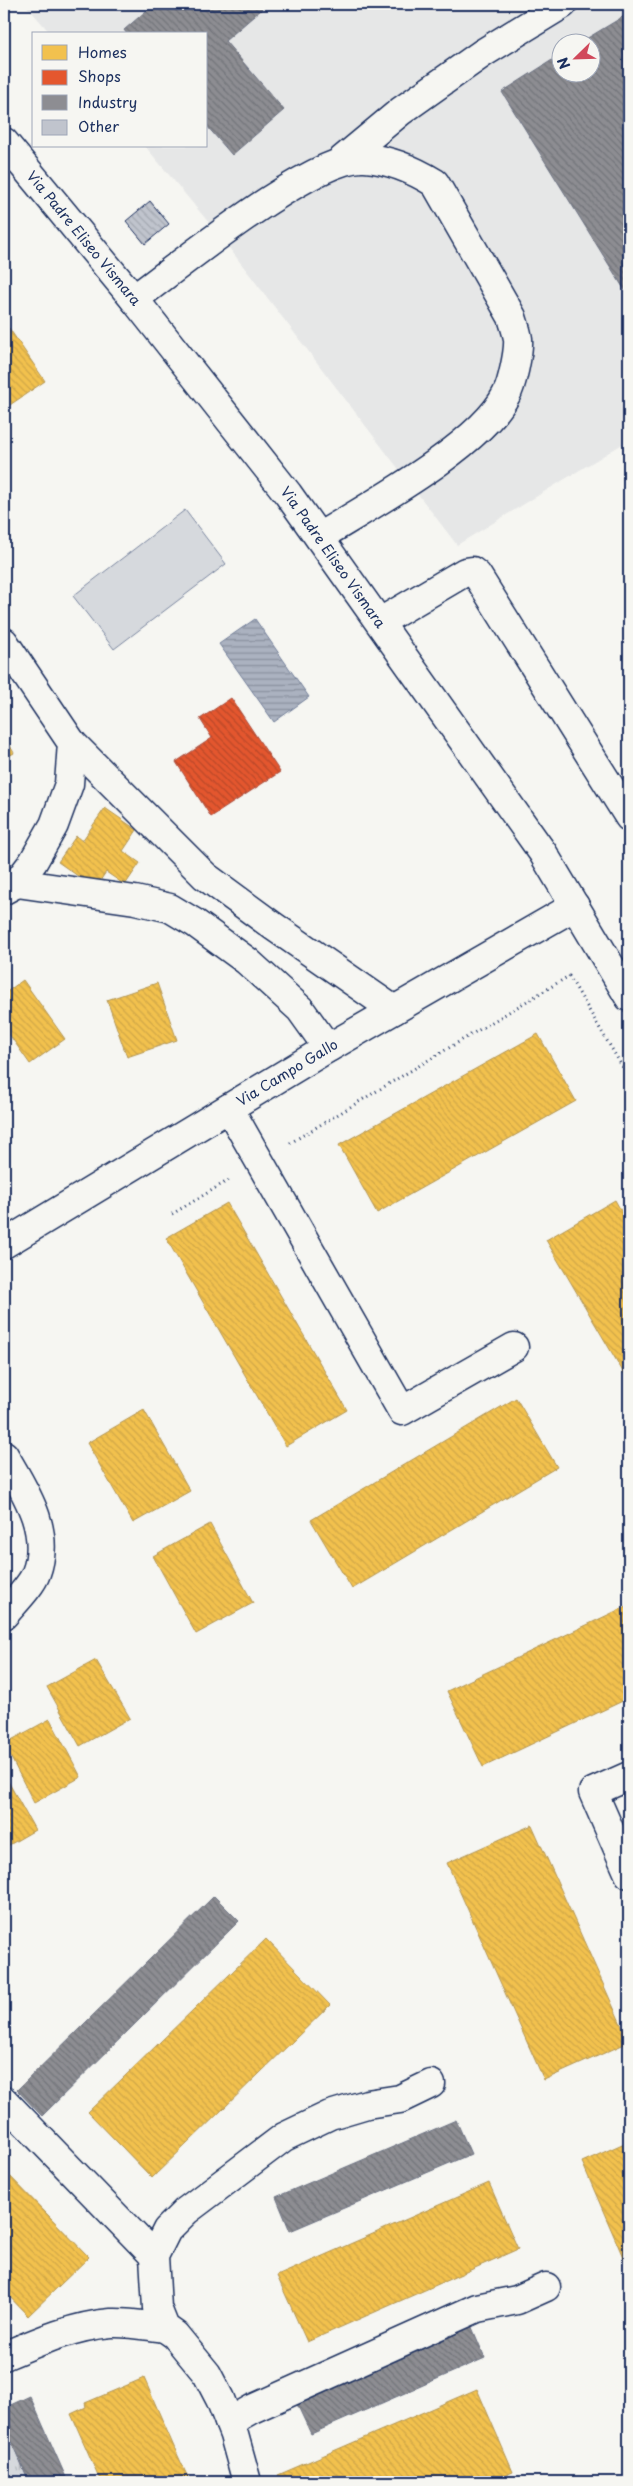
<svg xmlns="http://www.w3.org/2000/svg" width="633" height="2486" viewBox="0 0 633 2486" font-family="'Playpen Sans',sans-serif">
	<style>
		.built { fill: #e6e7e7; fill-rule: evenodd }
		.green { fill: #d6d9dd; stroke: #78849e }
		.park { fill: url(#park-tufts); stroke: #78849e }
		.water { fill: url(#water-rules); stroke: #717e99 }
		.homes { fill: url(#homes-back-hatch); stroke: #b29553 }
		.shops { fill: url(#shops-back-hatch); stroke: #a84b3c }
		.industry { fill: url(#industry-back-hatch); stroke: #6b7182 }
		.building { fill: url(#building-back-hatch); stroke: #1b2f5e }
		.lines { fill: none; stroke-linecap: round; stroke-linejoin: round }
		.minor-casing { stroke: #1b2f5e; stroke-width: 31 }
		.path { stroke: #1b2f5e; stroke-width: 3; stroke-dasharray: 1 4; stroke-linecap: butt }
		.minor { stroke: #f6f6f2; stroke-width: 28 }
		.labels { text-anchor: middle; stroke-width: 5; stroke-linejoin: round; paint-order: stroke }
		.street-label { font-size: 14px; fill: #1b2f5e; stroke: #f6f6f2 }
	</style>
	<defs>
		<pattern id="park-tufts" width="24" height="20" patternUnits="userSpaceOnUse" patternTransform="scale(1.25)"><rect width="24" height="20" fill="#d6d9dd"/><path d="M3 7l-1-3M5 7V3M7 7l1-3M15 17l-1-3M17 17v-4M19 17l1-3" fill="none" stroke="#b7bbc0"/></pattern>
		<pattern id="water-rules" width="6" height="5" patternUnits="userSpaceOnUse" patternTransform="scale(1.25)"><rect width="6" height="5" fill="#abb2c0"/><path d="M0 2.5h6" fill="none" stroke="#8a919f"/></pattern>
		<pattern id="homes-back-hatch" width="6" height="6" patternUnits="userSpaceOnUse" patternTransform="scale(1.25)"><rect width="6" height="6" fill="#f2c14e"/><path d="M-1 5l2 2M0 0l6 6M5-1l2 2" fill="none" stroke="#cfa646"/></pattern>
		<pattern id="shops-back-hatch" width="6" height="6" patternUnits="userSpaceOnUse" patternTransform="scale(1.25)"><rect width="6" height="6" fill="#e4572e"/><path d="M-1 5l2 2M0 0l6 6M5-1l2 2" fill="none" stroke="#b8482a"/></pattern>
		<pattern id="industry-back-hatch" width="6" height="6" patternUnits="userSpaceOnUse" patternTransform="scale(1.25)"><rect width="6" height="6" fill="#8d8d92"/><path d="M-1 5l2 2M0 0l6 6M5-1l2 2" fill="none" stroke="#72747a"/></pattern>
		<pattern id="building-back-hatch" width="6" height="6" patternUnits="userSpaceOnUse" patternTransform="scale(1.25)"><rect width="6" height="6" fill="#c0c4cd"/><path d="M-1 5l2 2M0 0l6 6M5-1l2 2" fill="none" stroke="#a4a9b2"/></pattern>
	</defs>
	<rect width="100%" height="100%" fill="#f6f6f2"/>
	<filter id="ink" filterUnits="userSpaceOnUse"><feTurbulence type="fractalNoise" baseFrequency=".02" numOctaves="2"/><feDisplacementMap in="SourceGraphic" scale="10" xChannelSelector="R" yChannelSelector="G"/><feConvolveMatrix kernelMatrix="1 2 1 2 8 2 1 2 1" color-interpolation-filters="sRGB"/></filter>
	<g filter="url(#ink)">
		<path class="built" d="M25 4H629V440L457 545 220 236 145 146H206V34H51ZM560 42H590V72H560Z"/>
		<path class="green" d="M185 510 226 564 114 649 73 596Z"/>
		<path class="park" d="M4 2425 29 2482H4Z"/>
		<path class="water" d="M255 619 309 697 274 722 219 644Z"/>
		<path class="homes" d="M9 328 45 381 4 409V331Z
			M4 735 14 753 4 759Z
			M105 808 137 830 123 851 140 863 125 885 106 872 95 888 58 862 76 836 82 841Z
			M23 980 65 1039 30 1064 4 1027V994Z
			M157 983 177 1040 127 1057 107 1000Z
			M538 1034 576 1101 377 1213 339 1145Z
			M615 1200 629 1225V1382L546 1240Z
			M227 1203 347 1410 286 1446 166 1238Z
			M516 1398 557 1467 352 1589 311 1520Z
			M144 1410 190 1491 133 1523 87 1443Z
			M210 1524 253 1603 196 1634 153 1556Z
			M629 1605V1698L483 1767 447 1691Z
			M96 1660 130 1718 80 1746 47 1687Z
			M50 1719 81 1777 34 1803 4 1744Z
			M4 1774 35 1830 4 1848Z
			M532 1825 629 2042 544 2080 447 1863Z
			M266 1939 330 2005 152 2178 88 2112Z
			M629 2141V2271L582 2162Z
			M4 2170 89 2257 28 2316 4 2291Z
			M489 2183 518 2249 307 2342 277 2276Z
			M144 2378 174 2447 190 2482H101L71 2414 86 2407 85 2403Z
			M477 2389 513 2472 489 2482H281L278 2475Z"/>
		<path class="shops" d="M231 698 280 772 211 817 176 762 212 738 200 719Z"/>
		<path class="industry" d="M154 4H258L262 9 225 41 284 110 232 155 206 125V34H127L124 30Z
			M629 13V297L502 92 560 55V72H590V42H581Z
			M214 1896 239 1921 42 2116 17 2090Z
			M456 2120 471 2154 290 2231 276 2197Z
			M471 2325 485 2358 311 2434 296 2402Z
			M30 2396 68 2482H29L4 2425V2408Z"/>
		<path class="building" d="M150 201 169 224 145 244 126 221Z"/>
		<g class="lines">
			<defs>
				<g id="minor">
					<path id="s1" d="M4 142 134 299 288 494 543 853 629 997"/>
					<path d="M342 160 401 111 483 53 563 4"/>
					<path d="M134 299C179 266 315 154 365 158 391 160 414 170 435 183L512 317C514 324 517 332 518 339 519 351 512 385 506 395 480 446 369 506 319 537"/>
					<path d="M380 622 465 572 472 571 477 575 629 817"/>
					<path d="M4 642 72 743 69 784 54 825 33 862 17 883 4 890"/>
					<path d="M72 743 205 876 273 926 394 1010"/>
					<path d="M17 883 135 900 170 908 195 923 247 961 300 1009 328 1048"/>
					<path d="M229 1108 402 1411 514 1347"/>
					<path id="s2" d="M4 1244 328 1048 575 906"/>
					<path d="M4 1455C24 1490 52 1530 36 1573 32 1585 13 1604 4 1615"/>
					<path d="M629 1776 593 1792 629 1874"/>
					<path d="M4 2101 154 2256"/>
					<path d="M4 2356C37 2342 74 2326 111 2323 129 2322 147 2326 165 2328"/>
					<path d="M229 2422 252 2409 477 2308 517 2300 546 2287"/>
					<path d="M247 2482 234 2435 220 2399 207 2374 175 2335 165 2328 157 2308 154 2256 167 2230 186 2211 284 2137 330 2115 367 2104 400 2099 431 2084"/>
				</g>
			</defs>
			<use href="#minor" class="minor-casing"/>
			<path class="path" d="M290 1143 569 976 629 1078
				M172 1214 229 1180"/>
			<use href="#minor" class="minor"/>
		</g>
	</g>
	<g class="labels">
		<g class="street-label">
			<text dy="5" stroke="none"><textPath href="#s1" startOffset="125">Via Padre Eliseo Vismara</textPath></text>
			<text dy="5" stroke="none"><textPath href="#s1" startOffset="530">Via Padre Eliseo Vismara</textPath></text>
			<text dy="5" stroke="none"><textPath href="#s2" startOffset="331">Via Campo Gallo</textPath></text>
		</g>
	</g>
	<rect width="633" height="2486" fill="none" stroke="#f6f6f2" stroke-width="20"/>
	<rect x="10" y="10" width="613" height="2466" fill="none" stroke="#1b2f5e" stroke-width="2" filter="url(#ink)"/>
	<rect x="32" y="32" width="175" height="115" fill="#f6f6f2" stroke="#9ea6b7"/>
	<rect x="42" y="45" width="25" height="15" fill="#f2c14e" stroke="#9ea6b7"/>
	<text x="78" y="58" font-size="15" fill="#1b2f5e">Homes</text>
	<rect x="42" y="70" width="25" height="15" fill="#e4572e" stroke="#9ea6b7"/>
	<text x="78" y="82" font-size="15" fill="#1b2f5e">Shops</text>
	<rect x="42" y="95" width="25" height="15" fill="#8d8d92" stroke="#9ea6b7"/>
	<text x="78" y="108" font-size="15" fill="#1b2f5e">Industry</text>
	<rect x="42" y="120" width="25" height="15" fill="#c0c4cd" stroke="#9ea6b7"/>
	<text x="78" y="132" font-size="15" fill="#1b2f5e">Other</text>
	<g transform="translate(576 58) rotate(247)"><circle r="24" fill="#f6f6f2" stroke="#9ea6b7"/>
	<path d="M0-4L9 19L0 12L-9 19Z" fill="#d1495b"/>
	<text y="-8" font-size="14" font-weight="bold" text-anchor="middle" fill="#1b2f5e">N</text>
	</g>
</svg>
